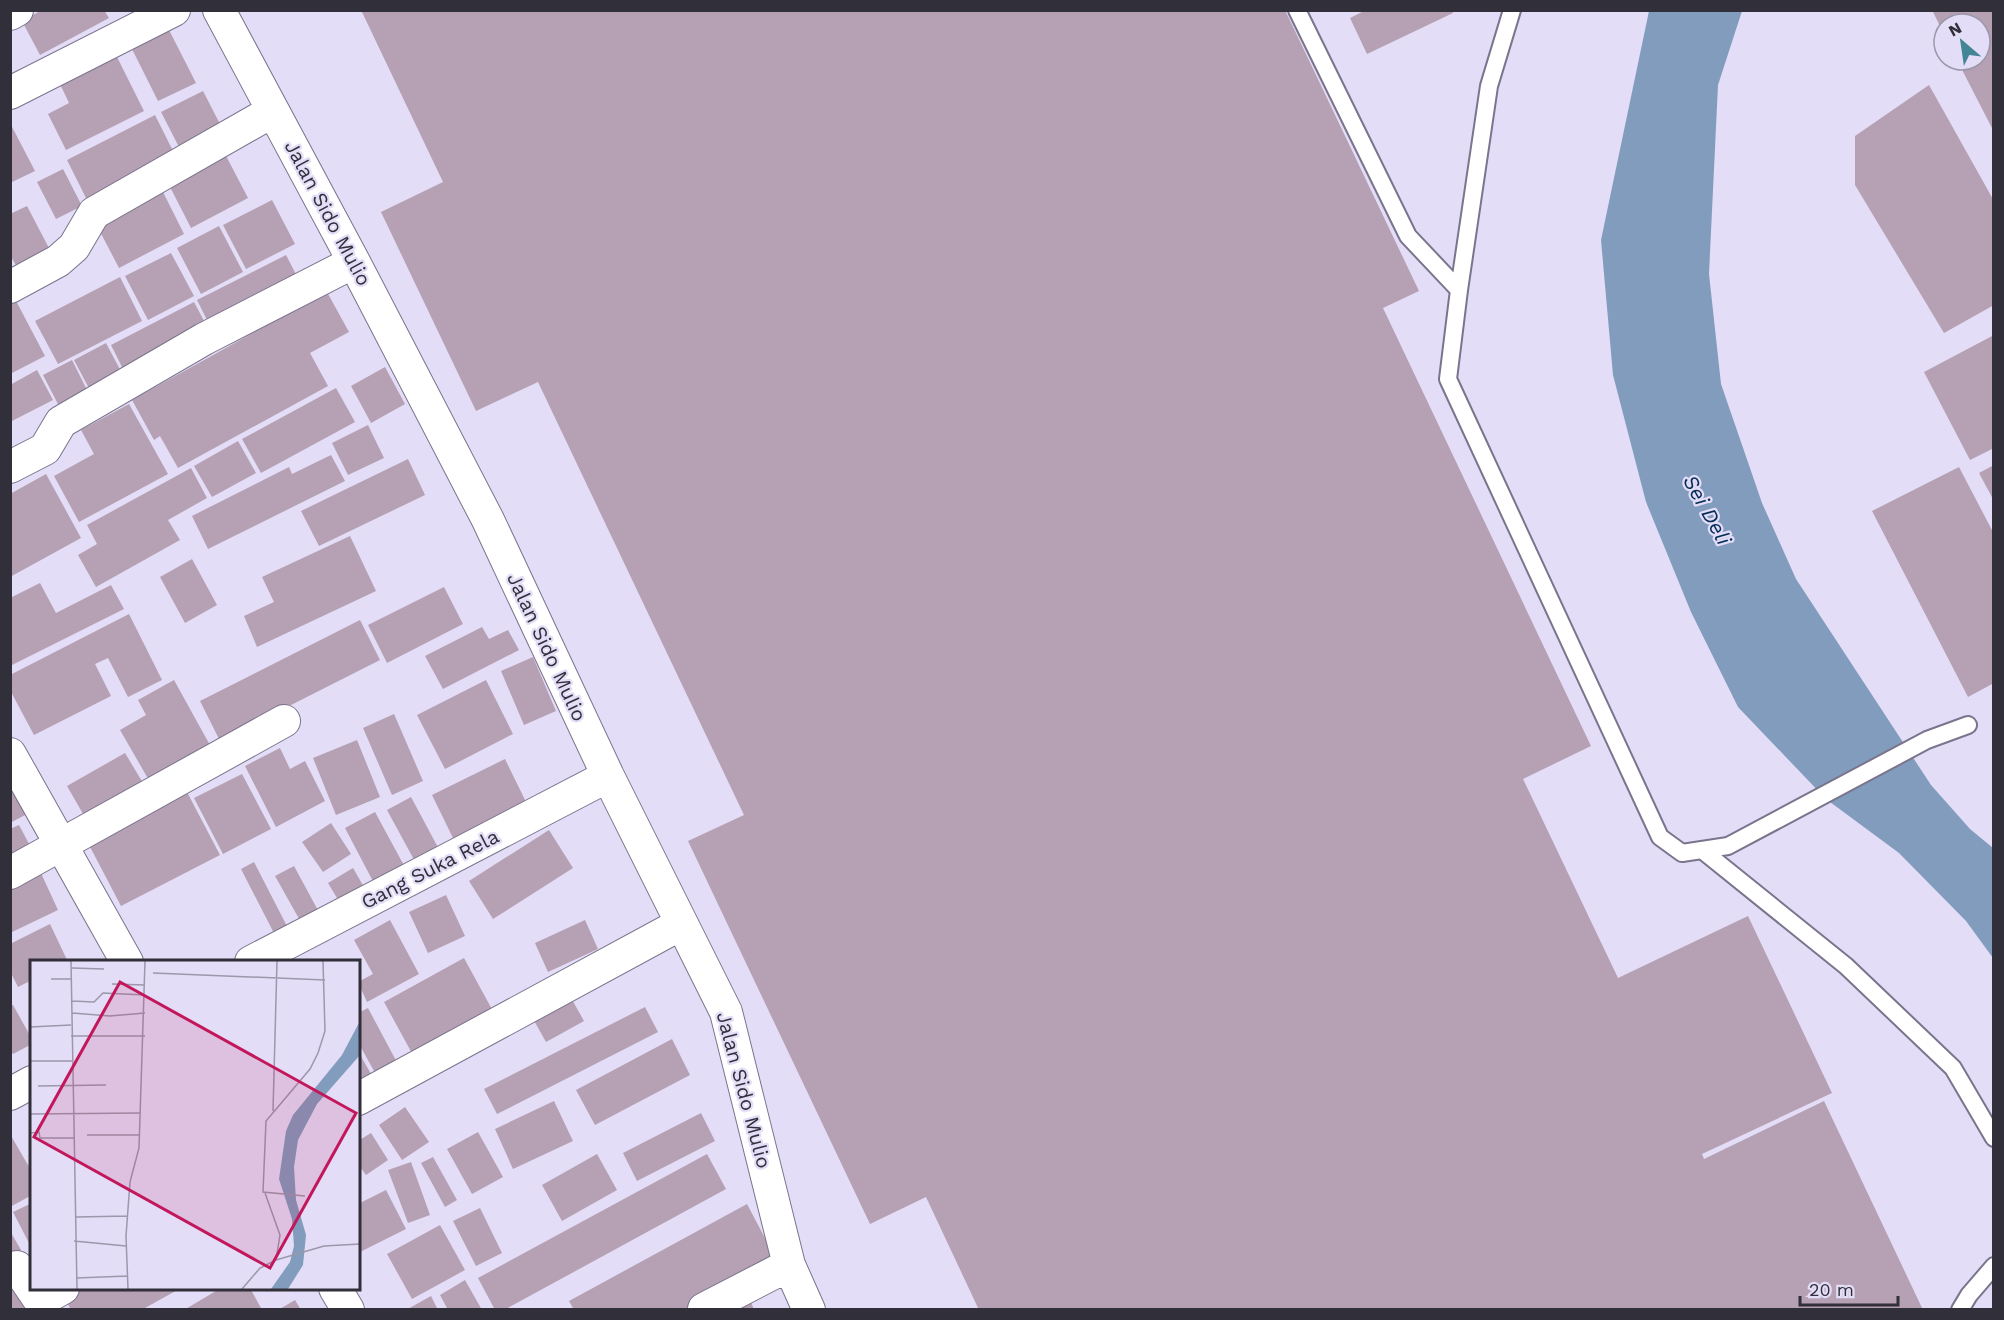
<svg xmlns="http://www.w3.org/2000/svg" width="2004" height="1320" viewBox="0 0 2004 1320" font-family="'Work Sans',sans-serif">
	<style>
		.water { fill: #829cbd }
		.building { fill: #b6a0b3 }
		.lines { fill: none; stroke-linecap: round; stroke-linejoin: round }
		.lane-casing { stroke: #7a748c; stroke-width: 20 }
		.street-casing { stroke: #7a748c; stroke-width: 34 }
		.lane { stroke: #fff; stroke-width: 16 }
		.street { stroke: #fff; stroke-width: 32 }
		.labels { text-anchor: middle; stroke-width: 4.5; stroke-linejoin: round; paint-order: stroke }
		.street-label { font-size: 20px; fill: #312f39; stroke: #e3ddf7 }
		.water-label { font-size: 21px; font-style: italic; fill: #052c56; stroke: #e3ddf7 }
		.inset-road { fill: none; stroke: #9c97ab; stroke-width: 1.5 }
		.view { fill: #c2185b; fill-opacity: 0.15; stroke: #c2185b; stroke-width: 3 }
		.inset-edge { fill: none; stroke: #312f39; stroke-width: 3 }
	</style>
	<rect width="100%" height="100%" fill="#e3ddf7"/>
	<path class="water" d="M1649 11H1742L1718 85 1709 274 1721 384 1762 503 1796 579 1931 785 1970 829 1993 848V958L1966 921 1899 853 1826 799 1738 707 1691 612 1646 502 1613 375 1601 240Z"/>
	<path class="building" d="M42 10H104L109 18 40 55 22 21Z
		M361 10H1157L1158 12 1162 10H1285L1419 291 1383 308 1591 746 1523 779 1618 978 1748 916 1832 1093 1702 1154 1704 1159 1824 1101 1923 1310H979L926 1197 870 1224 688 841 744 815 538 382 476 411 381 212 443 182Z
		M1366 10H1452L1453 13 1367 54 1350 18Z
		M1932 10H1994V132L1957 60H1980V24H1944V34Z
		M167 26 196 83 158 101 130 45Z
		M116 55 144 111 66 150 48 114 69 103 60 84Z
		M1929 85 1994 201V305L1944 333 1855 185V136Z
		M203 91 221 126 179 147 161 112Z
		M155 115 175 155 87 200 67 160Z
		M10 123 35 171 10 183Z
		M224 152 248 198 191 228 167 181Z
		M63 169 82 206 56 219 37 182Z
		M160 186 184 234 119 268 94 220Z
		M272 200 295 244 246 269 223 225Z
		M27 206 51 252 18 269 10 255V214Z
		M219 226 243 272 201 294 177 248Z
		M171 253 194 296 148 320 125 276Z
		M286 255 301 284 212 330 197 300Z
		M120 277 142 321 58 364 35 321Z
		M327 292 349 332 310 353 328 386 178 468 160 436 154 440 132 400Z
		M14 297 45 356 12 373 10 370V298Z
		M194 302 210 332 126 375 111 345Z
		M1994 335V448L1970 460 1924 372Z
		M106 343 124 377 92 394 74 360Z
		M72 360 91 398 62 412 43 375Z
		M385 367 405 404 371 423 351 386Z
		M37 370 53 400 10 422V385Z
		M336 388 355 422 261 473 242 439Z
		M129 404 168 474 79 522 54 476 94 454 81 430Z
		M368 425 384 458 348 475 332 443Z
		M238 441 256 473 212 497 194 466Z
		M331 455 345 481 208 549 192 516 289 467 292 474Z
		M408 459 425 495 319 546 301 511Z
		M1994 465V501L1979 473Z
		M1959 467 1994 534V683L1968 697 1872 511Z
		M191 468 207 498 168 520 180 540 96 587 78 555 97 544 87 525Z
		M46 474 81 538 10 577V494Z
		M350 536 376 591 257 647 244 616 274 602 262 577Z
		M192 559 217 605 185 623 160 577Z
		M40 583 56 613 111 585 124 609 10 666V598Z
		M444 587 463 624 387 663 368 625Z
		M129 614 162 680 128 697 108 658 95 664 111 696 34 735 10 690V675Z
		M360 620 380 660 220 741 200 701Z
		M482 627 489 639 508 630 519 650 443 689 425 656Z
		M533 657 556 711 524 725 501 671Z
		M174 680 211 747 150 782 120 730 146 715 138 700Z
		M486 680 513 734 445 769 417 715Z
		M394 714 423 781 392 795 363 728Z
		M357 740 380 797 336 815 313 758Z
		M280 748 290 769 305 761 325 801 276 827 245 766Z
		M125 753 149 793 90 826 67 786Z
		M505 759 526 802 453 838 432 795Z
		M242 774 271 829 223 854 194 798Z
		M10 781 27 814 10 823Z
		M187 792 220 855 121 906 88 843Z
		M411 797 441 853 418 867 387 810Z
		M375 812 407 871 376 887 345 828Z
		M331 823 351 854 323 872 302 842Z
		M19 825 35 855 10 868V829Z
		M549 830 573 868 493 919 469 881Z
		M254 862 290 932 277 939 241 869Z
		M294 866 320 914 302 924 275 876Z
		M353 868 368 894 343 908 328 883Z
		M40 871 58 910 10 933V885Z
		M446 895 465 936 428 953 409 912Z
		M390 920 419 974 367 1002 358 982 373 974 354 940Z
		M585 920 598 949 548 972 535 943Z
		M50 924 68 962H32V980L18 987 10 971V944Z
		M464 958 494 1013 414 1057 384 1002Z
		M570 996 584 1021 546 1042 532 1017Z
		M13 1005 32 1039V1044L13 1054 10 1050V1006Z
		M645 1007 658 1032 497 1114 484 1089Z
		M368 1008 400 1068 379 1080 358 1042V1013Z
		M672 1039 690 1075 595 1125 576 1090Z
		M358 1051 375 1081 358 1090Z
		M554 1101 573 1141 513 1169 495 1129Z
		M405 1107 429 1142 402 1160 379 1125Z
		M701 1113 715 1141 637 1181 623 1153Z
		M478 1132 503 1177 472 1194 447 1149Z
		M371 1133 388 1160 366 1175 358 1164V1141Z
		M10 1134 32 1172V1195L10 1207Z
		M597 1154 617 1190 562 1221 542 1185Z
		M707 1154 726 1189 504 1310H495L478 1278Z
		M433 1157 457 1200 445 1207 421 1163Z
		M411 1162 430 1215 408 1223 388 1170Z
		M386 1190 406 1229 360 1252 358 1249V1204Z
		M32 1203V1242L29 1243 13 1212Z
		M747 1204 776 1259 683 1310H574L569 1301Z
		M480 1208 502 1253 476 1266 453 1221Z
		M440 1225 465 1270 412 1299 387 1254Z
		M10 1231 21 1250 10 1256Z
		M10 1280 38 1310H10Z
		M465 1280 482 1310H448L440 1295Z
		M82 1288H181L145 1308 146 1310H71L65 1298Z
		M221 1288H250L262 1310H184Z
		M431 1296 438 1310H406Z
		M750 1299 754 1310H725Z
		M295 1300 301 1310H278Z"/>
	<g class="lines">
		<defs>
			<path id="lane" d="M1297 10 1408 236 1459 290
				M1512 10 1489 86 1459 290 1448 379 1660 837 1682 853 1728 846 1927 740 1968 725
				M1702 850 1846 966 1953 1068 1994 1138
				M1960 1310 1969 1295 1994 1266"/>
			<path id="street" d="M219 10 354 262 488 520 608 776 726 1012 789 1265 809 1310
				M10 14 17 10
				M10 93 174 10
				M10 287 58 261 74 247 94 213 273 111
				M10 467 45 449 61 422 204 339 354 262
				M10 754 127 962
				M10 873 284 721
				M251 962 608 776
				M10 1094 32 1082
				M358 1099 681 924
				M10 1271 17 1267 40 1301 63 1288
				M335 1288 348 1310
				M704 1309 789 1265"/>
		</defs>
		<use href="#lane" class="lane-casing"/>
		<use href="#street" class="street-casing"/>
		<use href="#lane" class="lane"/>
		<use href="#street" class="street"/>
	</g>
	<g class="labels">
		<g class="street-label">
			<text transform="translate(328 213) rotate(62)" y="7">Jalan Sido Mulio</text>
			<text transform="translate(547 647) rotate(65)" y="7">Jalan Sido Mulio</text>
			<text transform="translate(430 869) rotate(-27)" y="7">Gang Suka Rela</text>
			<text transform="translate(744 1090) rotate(75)" y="7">Jalan Sido Mulio</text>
		</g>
		<g class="water-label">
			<text transform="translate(1707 510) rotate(61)" y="7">Sei Deli</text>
		</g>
	</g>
	<g transform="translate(30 960)">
		<rect width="330" height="330" fill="#e3ddf7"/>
		<path d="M330 61V95L287 144 268 180 264 207 266 240 276 275 273 305 258 329H241L260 302 264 286 262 259 249 219 256 171 263 155 312 95Z" fill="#829cbd"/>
		<path class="inset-road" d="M41 1 47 329M42 8 74 9M123 13 295 20M21 19H41M82 24 115 25M42 41 64 42 73 33 115 35M42 53 80 56 115 53M0 67 41 65M41 76H115M0 101H42M8 126 76 125M243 151 247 1M0 154 111 153M0 173 9 172 10 178H44M57 175H110M235 233 250 275 246 300M275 236 233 232 236 161 280 109 288 93 295 71 293 1M46 257 98 256M44 281 96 286M46 318 98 316M98 329 96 276 100 222 109 188 115 1M212 329 230 308 246 300 294 286 330 284"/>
		<path class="view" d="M90 22 326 153 240 308 4 177Z"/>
		<rect width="330" height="330" class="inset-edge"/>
	</g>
	<rect width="2004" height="1320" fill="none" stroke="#312f39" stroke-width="24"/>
	<g transform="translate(1962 42) rotate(331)"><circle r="28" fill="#e3ddf7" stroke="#9c97ab" stroke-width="1.5"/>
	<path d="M0-4.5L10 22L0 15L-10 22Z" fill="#428695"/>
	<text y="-9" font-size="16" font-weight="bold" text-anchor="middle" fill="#312f39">N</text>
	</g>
	<path d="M1800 1296v9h98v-9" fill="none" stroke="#312f39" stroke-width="3"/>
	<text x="1809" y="1296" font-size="18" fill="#312f39" stroke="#e3ddf7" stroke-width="4.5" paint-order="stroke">20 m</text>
</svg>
